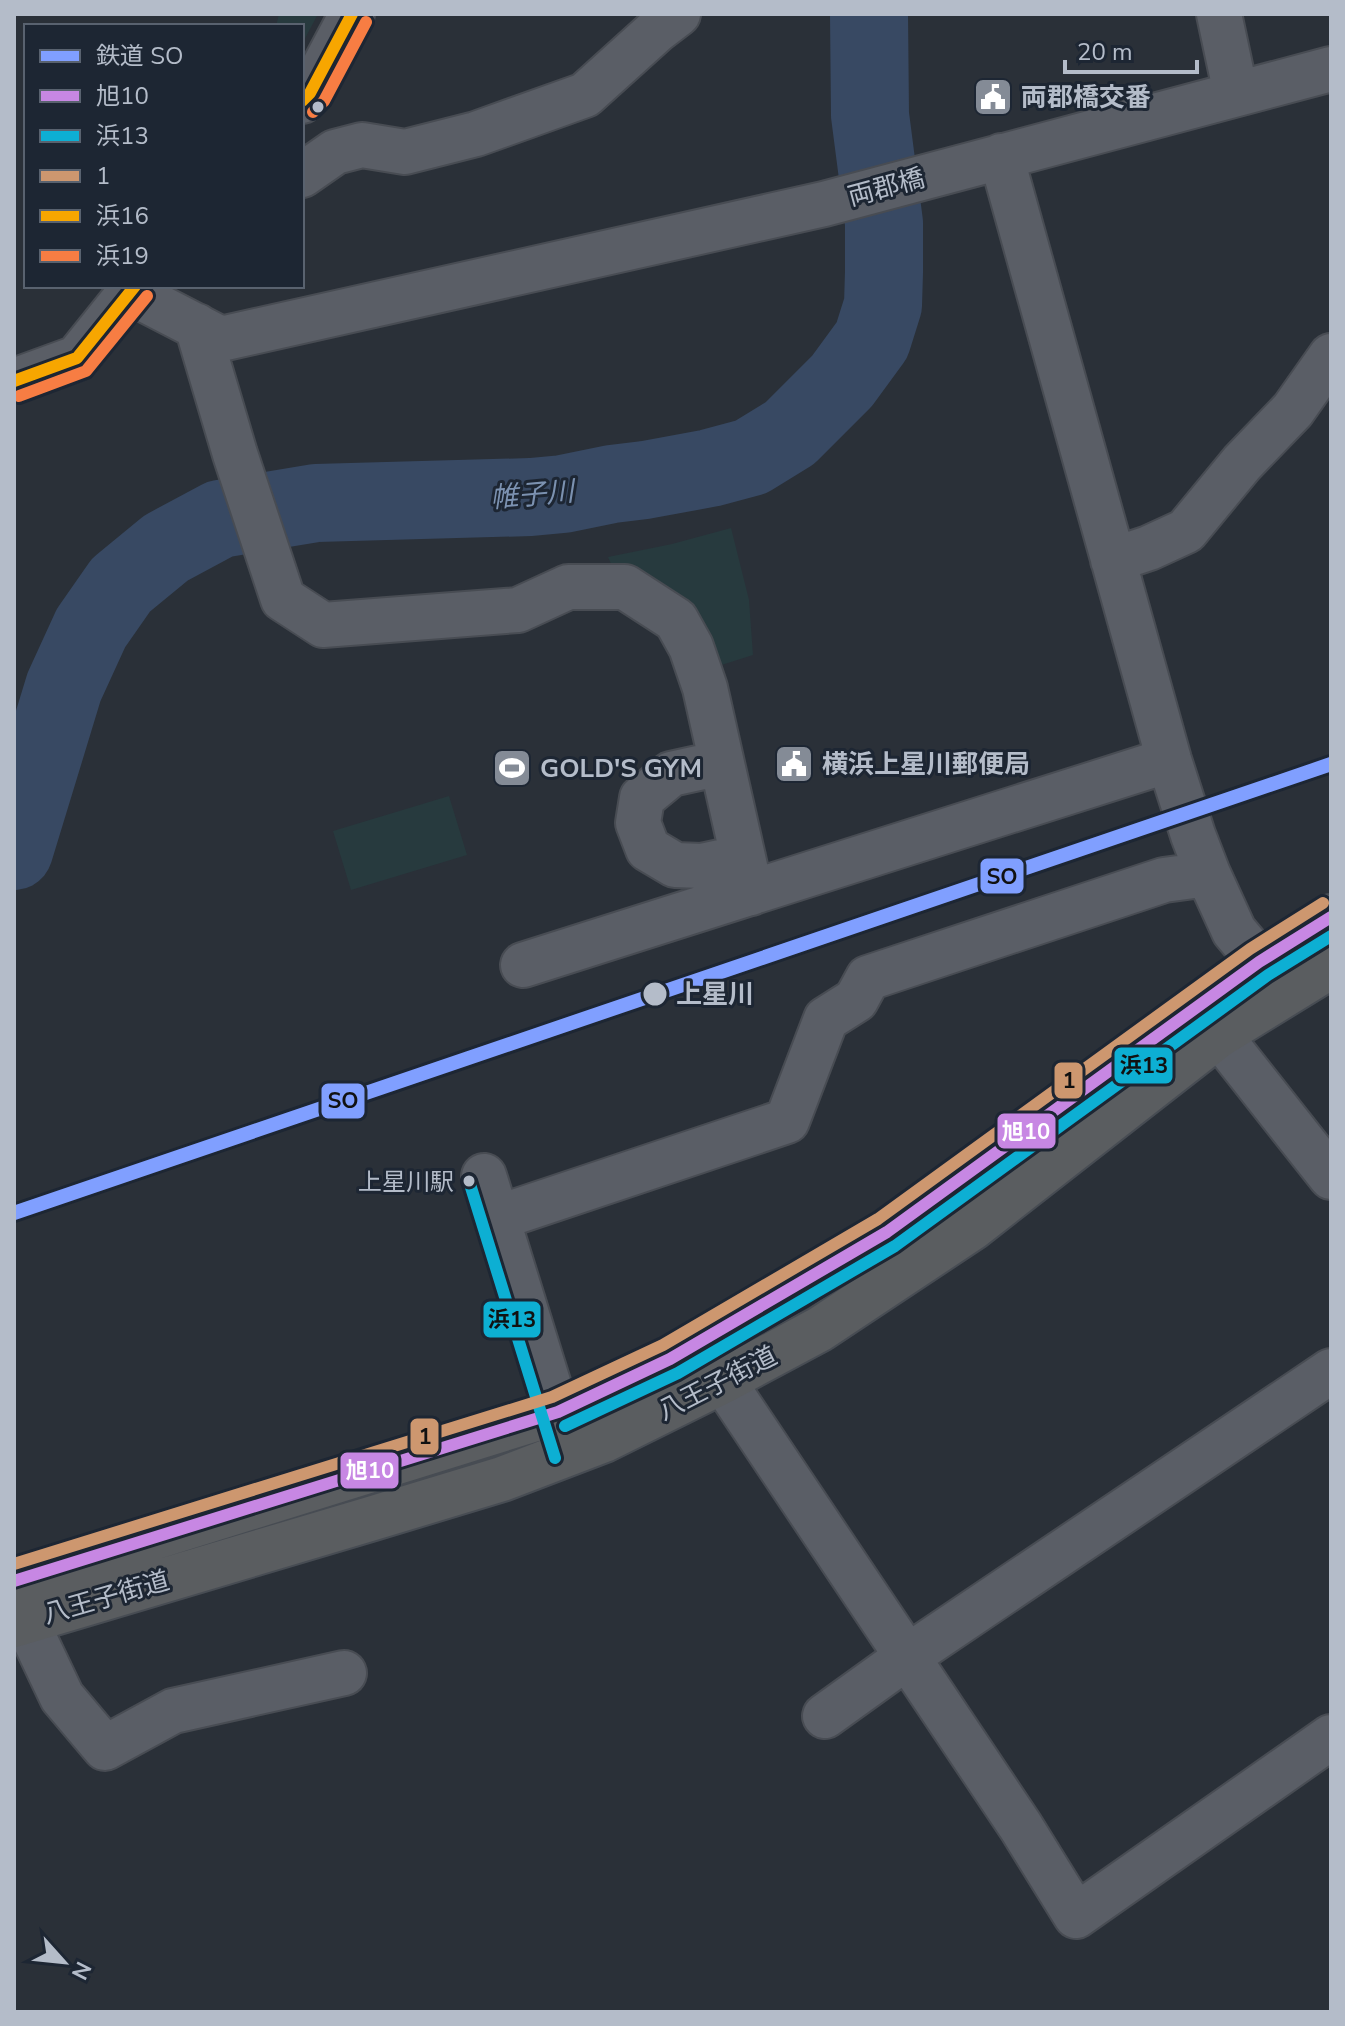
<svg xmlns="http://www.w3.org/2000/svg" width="1345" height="2026" viewBox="0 0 1345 2026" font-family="'Nunito Sans','Noto Sans JP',sans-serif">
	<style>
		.green { fill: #273a3e }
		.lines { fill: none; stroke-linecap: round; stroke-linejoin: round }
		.river { stroke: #384963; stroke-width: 78 }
		.minor-casing { stroke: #484c53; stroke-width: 48 }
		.highway-casing { stroke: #474c53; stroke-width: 48 }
		.minor { stroke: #5a5e66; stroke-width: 44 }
		.highway { stroke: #5a5d60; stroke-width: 44 }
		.bus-1-casing { stroke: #1d2633; stroke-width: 18 }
		.bus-2-casing { stroke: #1d2633; stroke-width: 18 }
		.bus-3-casing { stroke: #1d2633; stroke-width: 18 }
		.bus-4-casing { stroke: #1d2633; stroke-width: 18 }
		.bus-5-casing { stroke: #1d2633; stroke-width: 18 }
		.bus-1 { stroke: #c787e3; stroke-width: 12 }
		.bus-2 { stroke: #0dafd3; stroke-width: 12 }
		.bus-3 { stroke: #cd976f; stroke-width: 12 }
		.bus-4 { stroke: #f7a600; stroke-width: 12 }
		.bus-5 { stroke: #f77d43; stroke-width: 12 }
		.rail-1-casing { stroke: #1d2633; stroke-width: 20 }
		.rail-1 { stroke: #809fff; stroke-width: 14 }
		.bus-dot { fill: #b4bcc9; stroke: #1d2633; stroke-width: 3 }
		.labels { text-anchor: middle; stroke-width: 6; stroke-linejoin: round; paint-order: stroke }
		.bus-label { font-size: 24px; fill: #b4bcc9; stroke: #1d2633; text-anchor: end }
		.poi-label { font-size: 26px; font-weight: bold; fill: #b4bcc9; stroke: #1d2633; text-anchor: start }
		.street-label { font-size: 26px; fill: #b4bcc9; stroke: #1d2633 }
		.stop-label { font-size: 26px; font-weight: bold; fill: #b4bcc9; stroke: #1d2633; text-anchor: start }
		.water-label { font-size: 28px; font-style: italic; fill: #7c92b1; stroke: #1d2633 }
		.line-badge { stroke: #1d2633; stroke-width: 3 }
		.badge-label { font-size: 22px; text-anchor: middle; font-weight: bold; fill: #fff }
		.pale-badge-label { font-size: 22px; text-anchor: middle; font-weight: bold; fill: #111 }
	</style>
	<rect width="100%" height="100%" fill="#2a3038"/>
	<path class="green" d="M279 14H318L302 44V26H276Z
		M731 528 749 600 753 655 712 668 612 566 608 557 672 544Z
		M449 796 467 855 351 890 333 831Z"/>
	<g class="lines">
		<path class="river" d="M14 851 64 687 91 628 121 585 166 548 220 519 316 503 531 497 563 494 612 484 645 480 710 468 751 457 790 433 842 381 872 340 883 305 884 272V223L870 115 869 14"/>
		<defs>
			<path id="minor" d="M1219 14 1236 94
				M302 101 310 93 352 14
				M1001 156 1169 760 1193 835 1208 874 1234 931 1283 989
				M302 175 335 152 362 145 405 152 476 134 585 95 657 30 678 14
				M130 292 221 339 824 204 1331 69
				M197 326 235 454 283 599 323 625 518 610 568 587H625L676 620 691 647 705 688 751 893
				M14 381 77 358 130 292 139 286
				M1113 560 1149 548 1186 531 1242 463 1293 410 1331 356
				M721 763 671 774 642 798 638 823 648 849 675 865 702 866 743 857
				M523 965 1169 760
				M1219 1035 1331 1177
				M484 1176 568 1447
				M497 1218 787 1121 826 1019 856 1000 868 978 1164 880 1208 874
				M723 1381 1021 1827 1076 1916 1331 1737
				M26 1621 62 1697 105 1748 173 1711 344 1673
				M825 1716 907 1657 1331 1371"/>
			<path id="highway" d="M14 1581 558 1412 670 1359 887 1232 1259 962 1331 917
				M14 1625 370 1519 502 1479 604 1440 723 1381 820 1329 972 1228 1219 1035 1331 966"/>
		</defs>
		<use href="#minor" class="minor-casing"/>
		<use href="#highway" class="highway-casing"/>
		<use href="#minor" class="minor"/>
		<use href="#highway" class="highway"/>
		<defs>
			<path id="bus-1" d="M14 1581 558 1412 670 1359 887 1232 1259 962 1331 917"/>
			<path id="bus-2" d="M469 1181 555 1458
				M565 1426 678 1373 895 1246 1268 975 1331 936"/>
			<path id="bus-3" d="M14 1564 552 1397 663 1345 878 1219 1250 949 1323 903"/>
			<path id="bus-4" d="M302 101 310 93 352 14
				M14 381 77 358 135 286"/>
			<path id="bus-5" d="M313 112 324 101 366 22
				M19 396 86 371 147 296"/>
		</defs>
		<use href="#bus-1" class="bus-1-casing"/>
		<use href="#bus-2" class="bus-2-casing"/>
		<use href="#bus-3" class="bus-3-casing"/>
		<use href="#bus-4" class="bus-4-casing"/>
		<use href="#bus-5" class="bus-5-casing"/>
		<use href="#bus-1" class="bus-1"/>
		<use href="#bus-2" class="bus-2"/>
		<use href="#bus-3" class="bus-3"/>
		<use href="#bus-4" class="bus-4"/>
		<use href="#bus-5" class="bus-5"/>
		<defs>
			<path id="rail-1" d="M14 1213 1331 764"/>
		</defs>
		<use href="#rail-1" class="rail-1-casing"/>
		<use href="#rail-1" class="rail-1"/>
	</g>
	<defs>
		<symbol id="civic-square" viewBox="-11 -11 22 22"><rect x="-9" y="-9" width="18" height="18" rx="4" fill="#848b96" stroke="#1d2633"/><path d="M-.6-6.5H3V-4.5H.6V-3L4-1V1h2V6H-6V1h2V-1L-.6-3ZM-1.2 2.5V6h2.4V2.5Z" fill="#fff"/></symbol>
		<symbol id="stadium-square" viewBox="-11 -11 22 22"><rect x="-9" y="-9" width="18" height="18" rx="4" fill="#848b96" stroke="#1d2633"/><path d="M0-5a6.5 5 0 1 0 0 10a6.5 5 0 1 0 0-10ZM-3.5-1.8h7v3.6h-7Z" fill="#fff"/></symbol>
	</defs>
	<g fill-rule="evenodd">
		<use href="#civic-square" x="971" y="75" width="44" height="44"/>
		<use href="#civic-square" x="772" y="742" width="44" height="44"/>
		<use href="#stadium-square" x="490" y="746" width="44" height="44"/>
	</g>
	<g class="bus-dot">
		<circle cx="318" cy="107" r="7"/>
		<circle cx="655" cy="994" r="13"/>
		<circle cx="469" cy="1181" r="7"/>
	</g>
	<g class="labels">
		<g class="bus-label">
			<text x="454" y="1190">上星川駅</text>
		</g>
		<g class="poi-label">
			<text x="1021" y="106">両郡橋交番</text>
			<text x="822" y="773">横浜上星川郵便局</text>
			<text x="540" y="777">GOLD'S GYM</text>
		</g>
		<g class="street-label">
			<text transform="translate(886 187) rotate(-15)" y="9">両郡橋</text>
			<text transform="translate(717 1383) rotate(-27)" y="9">八王子街道</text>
			<text transform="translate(106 1597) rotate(-16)" y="9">八王子街道</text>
		</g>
		<g class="stop-label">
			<text x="676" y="1003">上星川</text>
		</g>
		<g class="water-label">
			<text transform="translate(532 494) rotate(-5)" y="10">帷子川</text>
		</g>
	</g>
	<g class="line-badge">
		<rect x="979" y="857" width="46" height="38" rx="8" fill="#809fff"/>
		<rect x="1113" y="1046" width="61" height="39" rx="8" fill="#0dafd3"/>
		<rect x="1053" y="1061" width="31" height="39" rx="8" fill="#cd976f"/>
		<rect x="320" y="1082" width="46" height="38" rx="8" fill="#809fff"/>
		<rect x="996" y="1112" width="61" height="38" rx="8" fill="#c787e3"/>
		<rect x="482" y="1300" width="60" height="39" rx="8" fill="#0dafd3"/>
		<rect x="409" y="1417" width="31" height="39" rx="8" fill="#cd976f"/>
		<rect x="339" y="1451" width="61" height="39" rx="8" fill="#c787e3"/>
	</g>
	<g class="badge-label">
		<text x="1026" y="1139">旭10</text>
		<text x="370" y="1478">旭10</text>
	</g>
	<g class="pale-badge-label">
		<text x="1002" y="884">SO</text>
		<text x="1144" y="1073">浜13</text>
		<text x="1069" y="1088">1</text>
		<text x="343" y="1108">SO</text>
		<text x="512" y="1327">浜13</text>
		<text x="425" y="1444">1</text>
	</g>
	<rect width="1345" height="2026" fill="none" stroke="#b4bcc9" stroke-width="32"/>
	<rect x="24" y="24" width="280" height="264" fill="#1d2633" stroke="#59626f" stroke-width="2"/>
	<rect x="40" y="50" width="40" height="12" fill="#809fff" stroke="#59626f" stroke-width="2"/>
	<text x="96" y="64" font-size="24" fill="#b4bcc9">鉄道 SO</text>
	<rect x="40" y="90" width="40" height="12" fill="#c787e3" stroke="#59626f" stroke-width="2"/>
	<text x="96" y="104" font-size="24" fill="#b4bcc9">旭10</text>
	<rect x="40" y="130" width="40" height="12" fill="#0dafd3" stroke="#59626f" stroke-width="2"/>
	<text x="96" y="144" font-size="24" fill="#b4bcc9">浜13</text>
	<rect x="40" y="170" width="40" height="12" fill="#cd976f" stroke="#59626f" stroke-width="2"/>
	<text x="96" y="184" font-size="24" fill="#b4bcc9">1</text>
	<rect x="40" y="210" width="40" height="12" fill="#f7a600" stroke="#59626f" stroke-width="2"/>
	<text x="96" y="224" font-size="24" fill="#b4bcc9">浜16</text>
	<rect x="40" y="250" width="40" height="12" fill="#f77d43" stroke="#59626f" stroke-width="2"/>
	<text x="96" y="264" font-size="24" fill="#b4bcc9">浜19</text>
	<g transform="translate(64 1962) rotate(117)" stroke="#1d2633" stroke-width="6" paint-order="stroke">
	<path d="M0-6L14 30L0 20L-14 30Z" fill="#b4bcc9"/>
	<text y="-12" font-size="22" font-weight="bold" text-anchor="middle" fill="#b4bcc9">N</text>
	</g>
	<path d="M1065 60v12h132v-12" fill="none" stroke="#b4bcc9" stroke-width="4"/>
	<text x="1077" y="60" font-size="24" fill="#b4bcc9" stroke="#1d2633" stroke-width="6" paint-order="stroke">20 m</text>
</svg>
